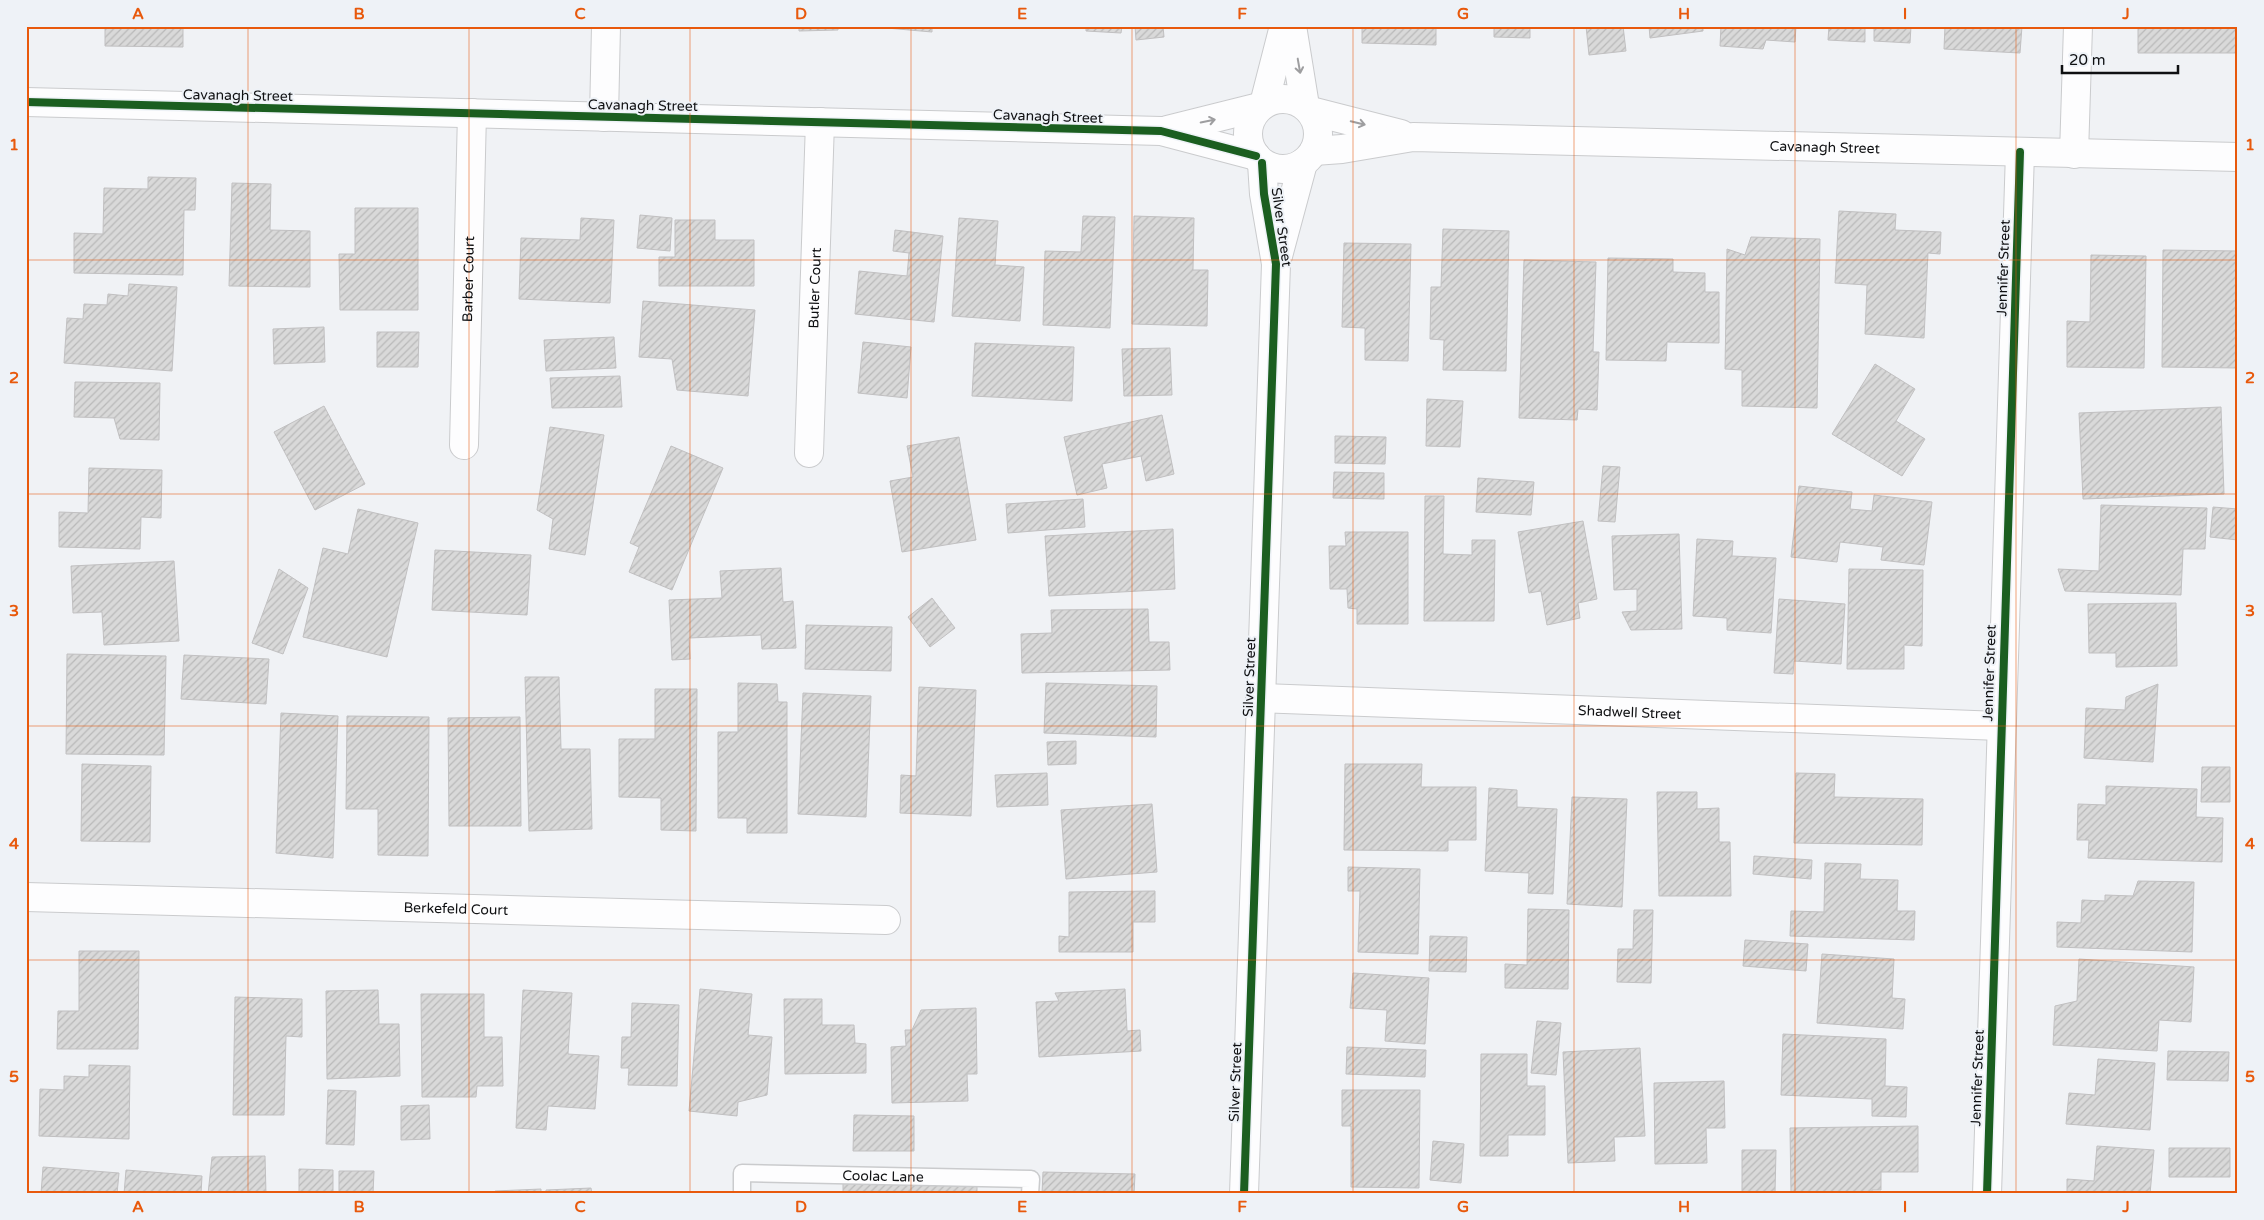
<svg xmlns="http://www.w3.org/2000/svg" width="2264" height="1220" viewBox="0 0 2264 1220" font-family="'Varela Round',sans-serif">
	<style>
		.building { fill: url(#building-hatch); stroke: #c1c0c1 }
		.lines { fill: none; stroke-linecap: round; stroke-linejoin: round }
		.lane-casing { stroke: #cacbcd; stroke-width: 19 }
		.street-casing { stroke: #cacbcd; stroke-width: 30 }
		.lane { stroke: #fdfdfe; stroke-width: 16 }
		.street { stroke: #fdfdfe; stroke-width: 28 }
		.cycleway-casing { stroke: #eef2f7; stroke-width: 11 }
		.cycleway { stroke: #1b5e20; stroke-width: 8 }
		.oneway { stroke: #9e9ea0 }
		.grid { fill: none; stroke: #e8590c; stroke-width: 1; stroke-opacity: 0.55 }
		.labels { text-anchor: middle; stroke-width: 4; stroke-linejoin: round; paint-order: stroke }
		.street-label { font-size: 14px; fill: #0f1012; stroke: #eef2f7 }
		.neatline { fill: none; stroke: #e8590c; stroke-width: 2 }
		.grid-label { font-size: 16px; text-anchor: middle; font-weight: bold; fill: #e8590c }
	</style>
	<defs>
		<pattern id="building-hatch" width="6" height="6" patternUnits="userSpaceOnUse" patternTransform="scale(1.25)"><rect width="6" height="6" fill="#d9d9d9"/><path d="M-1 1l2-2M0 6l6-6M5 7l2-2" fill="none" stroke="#b9b9b9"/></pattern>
	</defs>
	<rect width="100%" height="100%" fill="#f0f2f5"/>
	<path class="building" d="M105 26H183V47L105 46Z
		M712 26H746V28H712Z
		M799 26H838V30L799 31Z
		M864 26H932V32Z
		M1086 26H1122L1121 33 1086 31Z
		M1135 26H1163L1164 37 1136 40Z
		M1362 26H1436V45L1362 43Z
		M1494 26H1530V38L1494 37Z
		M1586 26H1623L1626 51 1589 55Z
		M1649 26H1703V31L1650 38Z
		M1721 26H1796L1795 42 1766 40 1763 49 1720 46Z
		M1829 26H1865V42L1828 40Z
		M1874 26H1911L1910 43 1874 41Z
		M1945 26H2022L2020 53 1944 49Z
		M2138 26H2238V53H2138Z
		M148 177 196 178 195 210H184L183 275 74 273V233L103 234 104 188 148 189Z
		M232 183 271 184 270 230 310 231V287L229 286Z
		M355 208H418V310H340L339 254H355Z
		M1839 211 1896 214 1895 230 1941 232 1940 254 1928 253 1924 338 1865 334 1867 285 1835 283Z
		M640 215 672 218 670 251 637 248Z
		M1083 216 1115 217 1110 328 1043 325 1045 251 1081 252Z
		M1134 216 1194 218 1193 270H1208L1207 326 1132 324Z
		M581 218 614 220 610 303 519 299 521 238 580 240Z
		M959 218 998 221 995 265 1024 267 1020 321 952 316Z
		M675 220H715V240H754V286H659V257H675Z
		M1443 229 1509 231 1506 371 1443 370 1444 340 1430 339 1431 287H1441Z
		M895 230 943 236 934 322 855 314 859 271 907 276 909 253 893 251Z
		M1751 237 1820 239 1817 408 1742 406V370L1725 369 1727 249 1745 255Z
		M1344 243 1411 244 1408 361 1365 360V328L1342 327Z
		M2163 250 2238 251V368L2162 367Z
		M2091 255 2146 256 2144 368 2067 367V321L2090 322Z
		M1608 258 1673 259V272L1705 273V292H1719V343L1667 342 1666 361 1606 360Z
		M1524 260 1596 262 1593 352H1599L1597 410 1578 409 1577 420 1519 418Z
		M129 284 177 287 172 371 64 363 67 318 83 319 84 304 107 305 108 294 128 296Z
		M643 301 755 310 748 396 677 390 672 359 639 357Z
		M324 327 325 362 274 364 273 329Z
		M377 332H419L418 367H377Z
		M614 337 616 368 546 371 544 340Z
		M863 342 911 347 907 398 858 393Z
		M975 343 1074 347 1072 401 972 396Z
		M1170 348 1172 395 1124 396 1122 349Z
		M1875 364 1915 389 1896 421 1925 439 1902 476 1832 434Z
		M620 376 622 407 552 408 550 378Z
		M75 382 160 383 159 440 120 439 114 418 74 417Z
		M1427 399 1463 401 1460 447 1426 446Z
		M324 406 365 484 315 510 274 432Z
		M2221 407 2224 494 2083 499 2079 413Z
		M1162 415 1174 474 1146 481 1141 456 1102 464 1107 488 1077 495 1064 437Z
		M550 427 604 435 585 555 549 549 553 519 537 510Z
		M1335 436 1386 437 1385 464 1335 463Z
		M959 437 976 540 902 552 890 481 913 477 907 446Z
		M671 446 723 468 672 590 629 572 639 547 630 543Z
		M1603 466 1620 467 1615 522 1598 521Z
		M89 468 162 470 161 518 141 517 140 549 59 547V512L88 513Z
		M1334 472 1384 473V499L1333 498Z
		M1478 478 1534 482 1531 515 1476 512Z
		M1799 486 1852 492 1850 509 1872 511 1874 495 1932 502 1924 565 1881 560 1883 547 1840 542 1837 562 1791 557Z
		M1425 496H1444L1443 554 1472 555V540H1495L1494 621H1424Z
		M1083 499 1085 527 1008 533 1006 504Z
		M2101 505 2207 508 2205 549H2183L2181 595 2065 591 2058 569 2099 571Z
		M2213 507 2238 509V540L2210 537Z
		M358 509 418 523 387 657 303 637 323 548 348 554Z
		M1583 521 1597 599 1578 603 1580 618 1547 625 1541 591 1529 593 1518 532Z
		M1173 529 1175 589 1049 596 1045 536Z
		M1345 532H1408V624H1357V609L1348 608 1347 589H1330L1329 546H1346Z
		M1679 534 1682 629 1631 630 1622 612 1637 611V589L1614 590 1612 536Z
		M1697 539 1733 541 1732 556 1776 558 1771 633 1727 630V618L1693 616Z
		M435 550 531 555 527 615 432 610Z
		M174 561 179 641 104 645 102 612 73 613 71 566Z
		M781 568 783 602 793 601 796 648 762 649 761 635 689 638 690 659 672 660 669 600 722 598 720 571Z
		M279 569 308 588 283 654 252 643Z
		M1849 569 1923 570 1922 646 1904 645V669H1847Z
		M932 598 955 628 930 647 908 617Z
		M1779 599 1845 604 1841 664 1794 661 1793 674 1774 673Z
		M2176 603 2177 666 2116 667V653H2089L2088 604Z
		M1148 609 1149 642H1169L1170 670 1022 673 1021 634 1052 633 1051 610Z
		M806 625 892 627 891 671 805 669Z
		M67 654 166 656 164 755 66 754Z
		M184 655 269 659 266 704 181 699Z
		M525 677H559L561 749H590L592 829 529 831Z
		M738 683 777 684 778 702H787V833H747V818H718V732H738Z
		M1046 683 1157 686 1156 737 1044 733Z
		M2158 684 2153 762 2084 758 2086 708 2125 710 2126 697Z
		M919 687 976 690 971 816 900 813 901 775 916 776Z
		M655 689H697L696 831 661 830V798L619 797V739H655Z
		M803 693 871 696 866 817 798 814Z
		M281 713 338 716 333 858 276 853Z
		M347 716 429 717 428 856 378 855V809H346Z
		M520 717 521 826H449L448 718Z
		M1076 741V764L1048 765 1047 742Z
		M82 764 151 766 150 842 81 841Z
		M1345 764H1422L1421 787H1476V840H1448V851L1344 850Z
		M2202 767H2230V802H2201Z
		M1047 773 1048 805 997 807 995 775Z
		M1796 773 1835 774 1834 797 1923 799 1922 845 1794 843Z
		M2106 786 2197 789 2196 817 2223 818 2222 862 2088 858 2089 840H2077L2078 804 2106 805Z
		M1489 788 1517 790V807L1557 809 1553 894 1528 893 1529 873 1485 871Z
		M1657 792H1697V809L1719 808V842H1730L1731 896H1659Z
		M1572 797 1627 799 1622 907 1567 904Z
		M1152 804 1157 872 1066 879 1061 810Z
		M1754 856 1812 860 1811 879 1753 874Z
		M1825 863 1861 864 1860 879 1898 880 1897 911H1915L1914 940 1790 936 1791 911 1824 912Z
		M1348 867 1420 869 1418 954 1358 952 1360 891H1348Z
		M2138 881 2194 882 2192 952 2057 947V922L2081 923 2082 900 2105 901V895L2133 896Z
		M1155 891V922H1133V952H1059V936L1069 937V892Z
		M1528 909 1569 910 1568 989 1505 988V964L1527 965Z
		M1634 910H1653L1651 983 1617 982 1618 949H1633Z
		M1430 936 1467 937 1466 972 1429 971Z
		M1745 940 1808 944 1806 971 1743 966Z
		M79 951H139L138 1049H57L58 1011H79Z
		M1822 954 1894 959 1892 998 1905 999 1903 1029 1817 1023Z
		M2079 959 2194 967 2191 1022 2159 1020 2157 1051 2053 1045 2055 1006 2077 1001Z
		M1353 973 1429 978 1425 1044 1385 1041 1387 1010 1350 1008Z
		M700 989 752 994 748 1035 772 1037 767 1095 738 1102 737 1116 689 1111Z
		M1125 989 1127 1031 1140 1030 1141 1051 1039 1057 1036 1002 1059 1001 1055 993Z
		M378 990 379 1024H399L400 1076 327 1079 326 991Z
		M523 990 572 993 568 1054 599 1056 595 1109 548 1106 546 1130 516 1128Z
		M421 994H484V1037H502L503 1086H477L476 1097H422Z
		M235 997 302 999V1037L286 1036 284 1115H233Z
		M784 999H822V1025H854L855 1043 866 1044V1073L785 1074Z
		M632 1003 679 1005 677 1086 628 1085 629 1068H621L622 1037H631Z
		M976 1008 977 1074H967L968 1101 892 1103 891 1047 906 1046 905 1030H912L921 1010Z
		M1537 1021 1561 1023 1556 1075 1531 1073Z
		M1783 1034 1886 1039 1885 1086 1907 1087 1906 1117 1872 1116V1099L1781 1095Z
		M1347 1047 1426 1050 1425 1077 1346 1074Z
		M1640 1048 1645 1136 1614 1137 1615 1161 1568 1163 1563 1052Z
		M2168 1051 2229 1052 2228 1081 2167 1080Z
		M1481 1054H1527V1086H1545V1135H1508V1156H1480Z
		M2098 1059 2155 1063 2150 1130 2066 1124 2069 1093 2095 1095Z
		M89 1065 130 1066 129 1139 39 1136 40 1089 64 1090V1076L89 1077Z
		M1724 1081 1725 1128H1706L1707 1163 1655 1164 1654 1083Z
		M328 1090 356 1091 354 1145 326 1144Z
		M1342 1090H1420L1419 1188 1351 1187V1126H1342Z
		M429 1105 430 1139 401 1140V1106Z
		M854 1115 914 1116V1151H853Z
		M1918 1126V1172H1881V1190H1872V1194H1791L1790 1128Z
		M1433 1141 1464 1144 1461 1183 1430 1180Z
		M2097 1146 2154 1150 2150 1194H2067V1179L2094 1181Z
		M2169 1148H2230V1177H2169Z
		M1742 1150H1776L1775 1193 1742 1192Z
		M265 1156 266 1194H208L212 1157Z
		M43 1167 119 1173 117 1194H41Z
		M299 1169 333 1170V1194H299Z
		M126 1170 202 1176 201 1194H124Z
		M339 1171H374L373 1194H339Z
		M1043 1172 1135 1174 1134 1194H1042Z
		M843 1179 977 1184V1194H843Z
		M591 1188 592 1194H546V1190Z
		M541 1189V1194H496L495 1191Z
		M401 1192H436V1194H401Z"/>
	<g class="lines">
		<defs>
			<g id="lane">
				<path id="s1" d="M742 1194V1173L1031 1179 1030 1194"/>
			</g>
			<g id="street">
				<path d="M1292 26 1305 106"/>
				<circle cx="1283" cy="134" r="35"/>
				<path d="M26 102 1161 131 1256 156"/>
				<path d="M1264 104 1284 26"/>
				<path d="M1311 111 1401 134"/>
				<path d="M604 117 606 26"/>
				<path d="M1167 130 1259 107"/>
				<path id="s2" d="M1314 151 1342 149 1413 137 2238 157"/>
				<path d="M2074 154 2078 26"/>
				<path d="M1278 256 1303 163"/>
				<path id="s3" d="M464 445 472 113"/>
				<path id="s4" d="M809 453 820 122"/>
				<path id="s5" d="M1260 698 2000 726"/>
				<path id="s6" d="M26 897 886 920"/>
				<path d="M1244 1194 1276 264 1264 194 1262 163"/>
				<path d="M1987 1194 2020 152"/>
			</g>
		</defs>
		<use href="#lane" class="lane-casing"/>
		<use href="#street" class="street-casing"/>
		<use href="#lane" class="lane"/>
		<use href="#street" class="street"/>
		<defs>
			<path id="cycleway" d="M26 102 1161 131 1256 156
				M1244 1194 1276 264 1264 194 1262 163
				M1987 1194 2020 152"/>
		</defs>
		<use href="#cycleway" class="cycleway-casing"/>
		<use href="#cycleway" class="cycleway"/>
	</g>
	<defs><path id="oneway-shaft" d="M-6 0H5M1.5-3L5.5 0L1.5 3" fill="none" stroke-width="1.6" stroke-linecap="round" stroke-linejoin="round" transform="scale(1.25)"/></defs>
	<g class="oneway">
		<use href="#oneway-shaft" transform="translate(1299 66) rotate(80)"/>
		<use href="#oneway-shaft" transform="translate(1208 121) rotate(-12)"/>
		<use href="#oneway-shaft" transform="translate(1358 123) rotate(14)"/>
	</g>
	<path class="grid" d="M248 26V1194M469 26V1194M690 26V1194M911 26V1194M1132 26V1194M1353 26V1194M1574 26V1194M1795 26V1194M2016 26V1194M26 260H2238M26 494H2238M26 726H2238M26 960H2238"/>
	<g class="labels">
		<g class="street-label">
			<text transform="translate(238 95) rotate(1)" y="5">Cavanagh Street</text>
			<text transform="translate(643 105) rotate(1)" y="5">Cavanagh Street</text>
			<text transform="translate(1048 116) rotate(2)" y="5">Cavanagh Street</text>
			<text dy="5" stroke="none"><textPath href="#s2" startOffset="512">Cavanagh Street</textPath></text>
			<text transform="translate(1282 227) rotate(82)" y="5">Silver Street</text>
			<text transform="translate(2003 268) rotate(-88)" y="5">Jennifer Street</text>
			<text dy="5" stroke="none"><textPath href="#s3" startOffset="166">Barber Court</textPath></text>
			<text dy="5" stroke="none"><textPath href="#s4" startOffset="165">Butler Court</textPath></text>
			<text transform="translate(1989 673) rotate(-88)" y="5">Jennifer Street</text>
			<text transform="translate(1249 677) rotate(-88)" y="5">Silver Street</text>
			<text dy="5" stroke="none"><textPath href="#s5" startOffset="370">Shadwell Street</textPath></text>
			<text dy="5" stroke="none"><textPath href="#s6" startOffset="430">Berkefeld Court</textPath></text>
			<text transform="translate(1977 1078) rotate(-88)" y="5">Jennifer Street</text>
			<text transform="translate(1235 1082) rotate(-88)" y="5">Silver Street</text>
			<text dy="5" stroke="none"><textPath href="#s1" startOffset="162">Coolac Lane</textPath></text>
		</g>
	</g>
	<rect width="2264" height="1220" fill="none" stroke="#eef2f7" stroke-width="55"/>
	<path d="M2062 65v8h116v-8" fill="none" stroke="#0f1012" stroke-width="2.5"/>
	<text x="2069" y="65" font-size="15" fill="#0f1012" stroke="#eef2f7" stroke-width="4" paint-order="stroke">20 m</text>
	<rect x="28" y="28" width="2208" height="1164" class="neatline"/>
	<g class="grid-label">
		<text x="138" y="19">A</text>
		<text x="359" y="19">B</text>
		<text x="580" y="19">C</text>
		<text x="801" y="19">D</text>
		<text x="1022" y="19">E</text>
		<text x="1242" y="19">F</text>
		<text x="1463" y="19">G</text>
		<text x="1684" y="19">H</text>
		<text x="1905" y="19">I</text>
		<text x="2126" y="19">J</text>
		<text x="14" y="150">1</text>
		<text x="2250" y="150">1</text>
		<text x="14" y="383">2</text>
		<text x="2250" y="383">2</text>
		<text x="14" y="616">3</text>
		<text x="2250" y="616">3</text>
		<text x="14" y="849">4</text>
		<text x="2250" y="849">4</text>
		<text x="14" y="1082">5</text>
		<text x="2250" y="1082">5</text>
		<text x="138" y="1212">A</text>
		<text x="359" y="1212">B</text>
		<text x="580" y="1212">C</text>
		<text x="801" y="1212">D</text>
		<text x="1022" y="1212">E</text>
		<text x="1242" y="1212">F</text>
		<text x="1463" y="1212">G</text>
		<text x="1684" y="1212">H</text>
		<text x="1905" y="1212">I</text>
		<text x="2126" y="1212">J</text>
	</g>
</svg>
